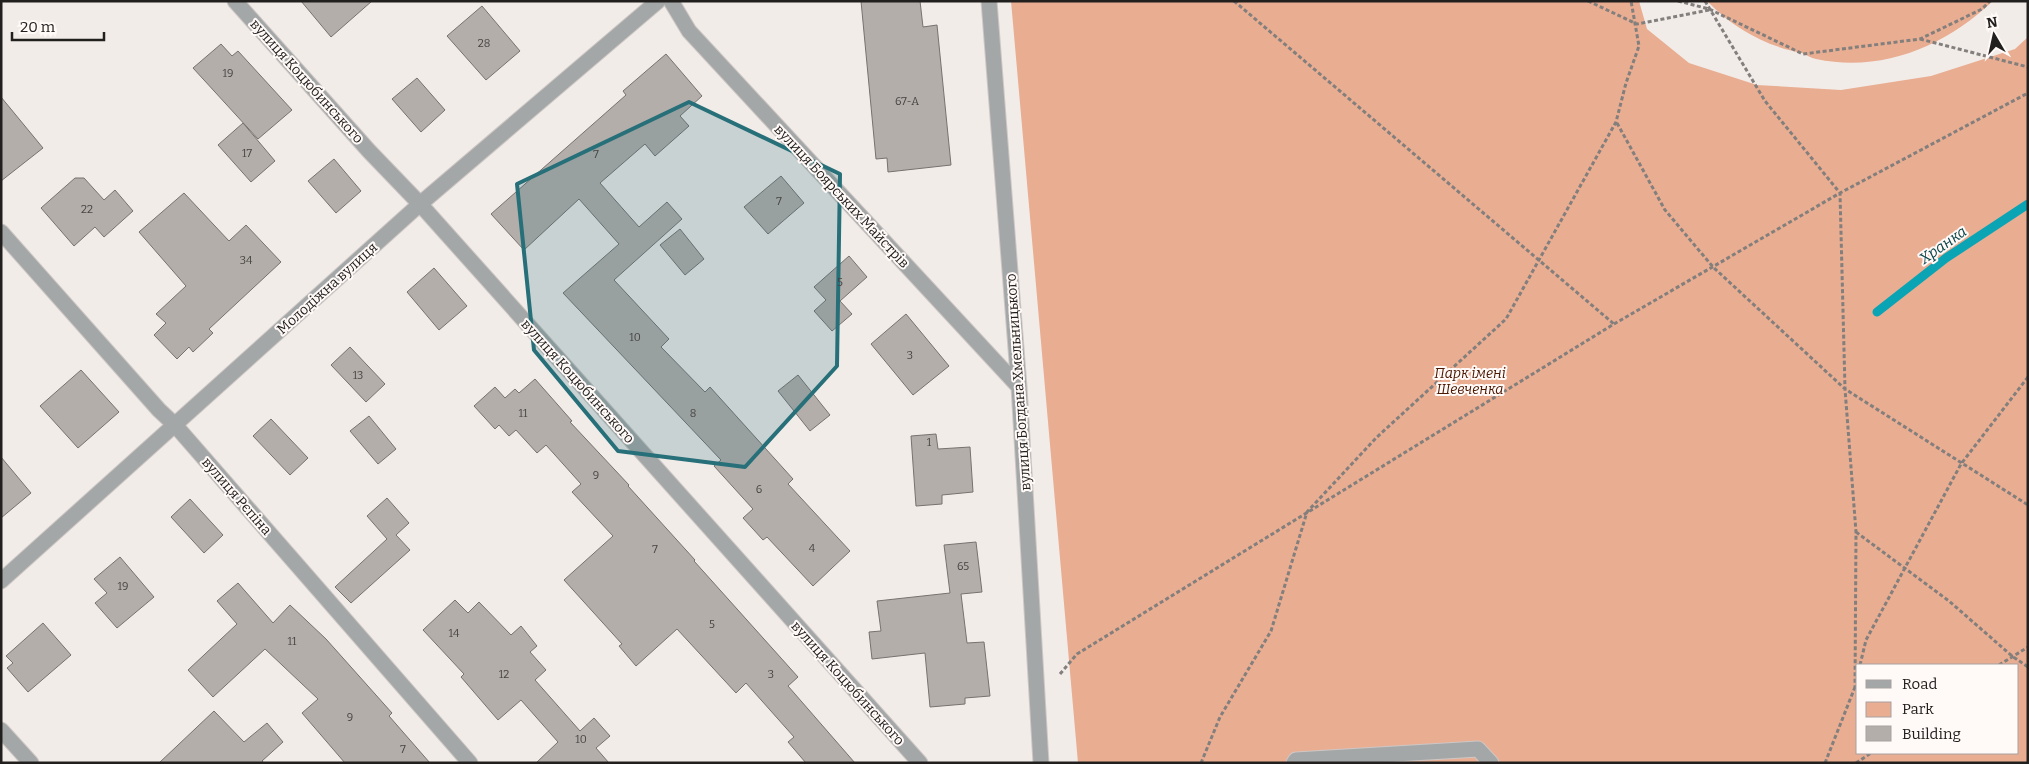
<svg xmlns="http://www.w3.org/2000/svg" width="2029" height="764" viewBox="0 0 2029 764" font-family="Bitter,serif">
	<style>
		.green { fill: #e9ad92; fill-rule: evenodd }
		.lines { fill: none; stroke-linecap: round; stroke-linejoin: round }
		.stream { stroke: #0ba4b4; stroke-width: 9 }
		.building { fill: #b4aeab; stroke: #77716f }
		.minor-casing { stroke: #cdc7c5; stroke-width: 17 }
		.path { stroke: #827f7d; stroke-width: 3; stroke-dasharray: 4 2.5; stroke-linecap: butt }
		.minor { stroke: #a4a7a7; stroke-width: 15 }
		.marked { fill: #277079; fill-opacity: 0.2; stroke: #277079; stroke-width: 4; stroke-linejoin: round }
		.labels { text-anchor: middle; stroke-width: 4; stroke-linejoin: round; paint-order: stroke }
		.number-label { font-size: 11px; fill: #464442 }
		.street-label { font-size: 14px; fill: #22201f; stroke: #fff9f7 }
		.park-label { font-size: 14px; font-style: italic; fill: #4a1700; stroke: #fff9f7 }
		.water-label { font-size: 15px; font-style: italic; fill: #0a444b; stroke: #fff9f7 }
	</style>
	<rect width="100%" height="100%" fill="#f2ece9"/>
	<path class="green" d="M1011 1H1639L1647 29 1689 63 1757 85 1841 90 1931 76 2015 49 2028 37V763H1078ZM1858 665H2018V753H1858Z
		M1707 1H1993C1945 46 1883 73 1816 59 1811 58 1807 55 1802 53 1765 46 1733 28 1707 1Z"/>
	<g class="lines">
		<path class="stream" d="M1877 312 1946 258 2028 204"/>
	</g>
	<path class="building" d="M301 1H372L331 37Z
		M861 1H920L923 27 937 25 951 165 888 172 887 158 876 159Z
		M482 6 520 51 486 80 447 36Z
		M221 44 232 56 238 51 292 110 258 139 193 68Z
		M666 54 702 96 680 116 689 126 655 156 645 144 600 183 639 227 667 202 682 219 614 280 669 339 661 347 705 392 710 387 793 479 788 484 850 551 813 586 767 537 763 540 743 518 753 509 714 466 721 460 563 293 619 244 579 199 524 250 491 214 626 95 623 91Z
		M417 78 445 110 421 132 392 99Z
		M1 97 43 148 1 181Z
		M243 123 275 161 251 182 218 145Z
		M334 159 361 191 336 213 308 181Z
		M781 176 804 203 768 234 744 207Z
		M75 178H84L104 200 115 190 133 211 104 237 95 227 74 246 41 208Z
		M184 193 229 241 246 225 281 262 209 329 213 333 193 352 189 347 177 359 154 335 166 323 156 314 186 286 139 232Z
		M680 229 704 259 685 275 660 245Z
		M849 256 867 277 840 301 852 314 832 331 814 311 826 300 814 287Z
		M434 268 467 306 439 330 407 292Z
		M906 314 949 366 913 395 871 344Z
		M350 347 385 384 366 402 331 365Z
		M81 370 119 412 78 448 40 406Z
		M798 375 830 415 810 431 778 391Z
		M535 379 572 421 570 422 629 485 628 486 695 560 694 561 798 677 788 686 855 763H806L788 742 794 737 746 683 736 693 677 629 636 666 619 646 622 644 564 580 613 536 572 492 581 484 546 445 537 453 516 430 509 436 499 425 495 429 474 406 495 387 505 398 515 389 519 393Z
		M369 416 396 449 378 464 350 431Z
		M271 419 308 458 290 475 253 436Z
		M936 434 938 449 970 447 973 492 942 495V504L916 506 911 436Z
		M1 457 31 493 1 518Z
		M387 498 409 523 396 535 410 550 351 603 335 587 387 539 367 516Z
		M190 499 223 535 204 553 171 517Z
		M976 542 982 592 961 594 967 643 984 642 990 696 965 698V704L930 707 925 653 872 659 869 632 881 631 877 601 950 593 944 545Z
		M120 557 154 597 117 628 95 603 107 593 94 579Z
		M238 583 273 623 290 605 326 639 392 713 389 716 430 763H345L302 713 318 699 265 649 213 697 188 670 237 624 217 601Z
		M455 600 468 613 479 602 511 635 521 626 537 646 530 652 546 670 535 680 580 731 594 718 610 736 596 748 609 763H536L558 742 521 700 498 720 461 677 464 674 423 630Z
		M43 623 71 655 28 692 7 668 13 663 6 656Z
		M214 711 244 742 267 723 283 742 262 761 264 763H159Z"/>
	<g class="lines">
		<defs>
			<path id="minor" d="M235 1 369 151 420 204 920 763
				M671 1 689 31 1019 387
				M989 1 1019 387 1041 763
				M1 232 159 410 175 425 470 763
				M1 581 420 204 658 1
				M1 730 31 763
				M1294 763 1296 760 1478 749 1491 763"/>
		</defs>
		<use href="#minor" class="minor-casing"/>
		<path class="path" d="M1234 1 1614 324
			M1588 1 1637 24 1709 10
			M1678 1 1709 9 1803 54 1920 39 1982 9 1990 1
			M1705 1 1765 101 1840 193 1845 389 1856 532 1855 689
			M1920 39 2028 67
			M1617 123 1665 210 1713 267 1845 389 2028 505
			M1856 532 1949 601 2012 656 2028 667
			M1860 665 1866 640 1961 464 2028 377
			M1999 665 2028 647
			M1060 674 1077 654 1614 324 1840 193 2028 93
			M1201 763 1220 717 1271 631 1307 512 1377 437 1506 319 1616 122 1626 83 1639 46 1631 1
			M1825 763 1855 687
			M1856 763 1871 753"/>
		<use href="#minor" class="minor"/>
	</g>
	<path class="marked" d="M689 102 840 174 837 366 745 467 618 451 534 350 517 184Z"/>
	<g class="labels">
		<g class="number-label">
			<text x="484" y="47">28</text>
			<text x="228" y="77">19</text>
			<text x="907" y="105">67-А</text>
			<text x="247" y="157">17</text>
			<text x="596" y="158">7</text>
			<text x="779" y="205">7</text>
			<text x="87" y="213">22</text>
			<text x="246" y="264">34</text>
			<text x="840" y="286">5</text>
			<text x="635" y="341">10</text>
			<text x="910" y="359">3</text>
			<text x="358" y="379">13</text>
			<text x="523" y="417">11</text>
			<text x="693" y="417">8</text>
			<text x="929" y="446">1</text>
			<text x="596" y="479">9</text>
			<text x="759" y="493">6</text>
			<text x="812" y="552">4</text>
			<text x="655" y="553">7</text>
			<text x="963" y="570">65</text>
			<text x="123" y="590">19</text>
			<text x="712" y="628">5</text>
			<text x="454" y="637">14</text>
			<text x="292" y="645">11</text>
			<text x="504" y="678">12</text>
			<text x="771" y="678">3</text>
			<text x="350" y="721">9</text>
			<text x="581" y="743">10</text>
			<text x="403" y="753">7</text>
		</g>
		<g class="street-label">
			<text transform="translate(307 81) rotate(48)" y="5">вулиця Коцюбинського</text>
			<text transform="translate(842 196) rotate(47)" y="5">вулиця Боярських Майстрів</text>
			<text transform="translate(327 288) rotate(-42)" y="5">Молодіжна вулиця</text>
			<text transform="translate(578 381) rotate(48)" y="5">вулиця Коцюбинського</text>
			<text transform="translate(1018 382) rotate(-94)" y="5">вулиця Богдана Хмельницького</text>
			<text transform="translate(237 496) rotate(49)" y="5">вулиця Рєпіна</text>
			<text transform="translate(848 683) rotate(48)" y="5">вулиця Коцюбинського</text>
		</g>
		<g class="park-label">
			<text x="1470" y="378">Парк імені<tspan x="1470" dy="16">Шевченка</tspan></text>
		</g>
		<g class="water-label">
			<text transform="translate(1943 245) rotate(-35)" y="5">Хранка</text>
		</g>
	</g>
	<rect width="2029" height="764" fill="none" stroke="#22201f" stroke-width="5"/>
	<rect x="1856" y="664" width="162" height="90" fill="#fff9f7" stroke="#a7a2a1"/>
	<rect x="1866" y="680" width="25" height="8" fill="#a4a7a7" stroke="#a7a2a1"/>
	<text x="1902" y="689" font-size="15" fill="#22201f">Road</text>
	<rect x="1866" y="702" width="25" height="15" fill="#e9ad92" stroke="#a7a2a1"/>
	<text x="1902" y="714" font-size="15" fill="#22201f">Park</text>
	<rect x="1866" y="726" width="25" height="15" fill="#b4aeab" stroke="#a7a2a1"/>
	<text x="1902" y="739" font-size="15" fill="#22201f">Building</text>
	<g transform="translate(1994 35) rotate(351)" stroke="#fff9f7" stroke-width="4" paint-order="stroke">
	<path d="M0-4L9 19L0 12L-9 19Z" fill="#22201f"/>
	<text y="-8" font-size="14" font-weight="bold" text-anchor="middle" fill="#22201f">N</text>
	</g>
	<path d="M12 32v8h92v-8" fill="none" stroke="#22201f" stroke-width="2.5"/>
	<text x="20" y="32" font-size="15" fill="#22201f" stroke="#fff9f7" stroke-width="4" paint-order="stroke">20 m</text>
</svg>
